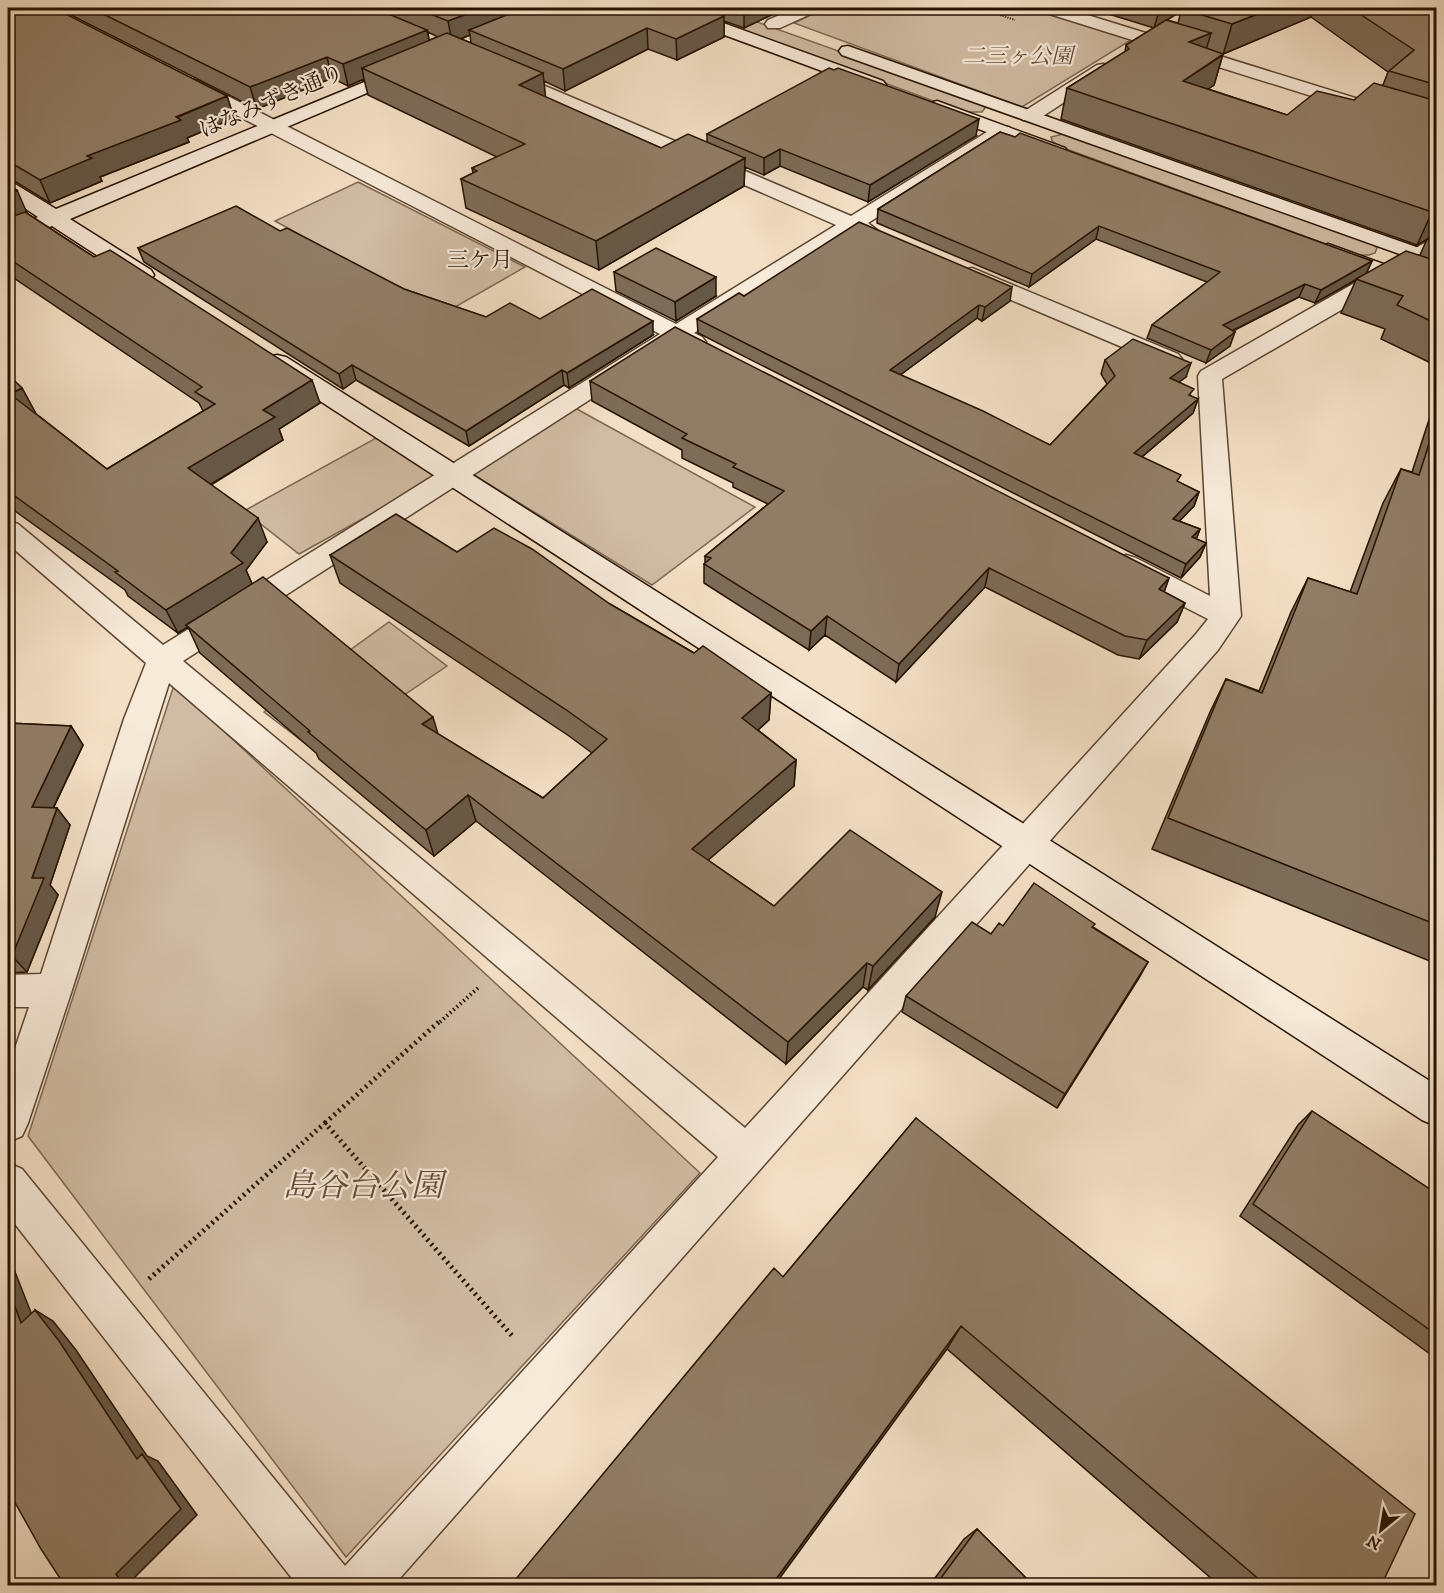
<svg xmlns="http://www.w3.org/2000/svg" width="1444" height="1593" viewBox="0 0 1444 1593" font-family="'IM FELL DW Pica','Noto Serif JP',serif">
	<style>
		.green { fill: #d0bca4; stroke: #7c6752; stroke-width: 1.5 }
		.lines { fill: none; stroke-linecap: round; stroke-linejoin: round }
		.street-casing { stroke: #5a4531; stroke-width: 3 }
		.secondary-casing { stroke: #271200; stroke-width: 3 }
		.path-far2 { stroke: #271200; stroke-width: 2; stroke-dasharray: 1 1.5; stroke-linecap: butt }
		.path-far1 { stroke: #271200; stroke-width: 4; stroke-dasharray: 1.5 3; stroke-linecap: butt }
		.path { stroke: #271200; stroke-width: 5; stroke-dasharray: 2 4; stroke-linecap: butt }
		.street { fill: #f7ead9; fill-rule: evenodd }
		.secondary { fill: #f7ead9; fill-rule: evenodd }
		.wall { fill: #7d6c58; stroke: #271200; stroke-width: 1.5; fill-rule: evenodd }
		.shaded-wall { fill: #665847; stroke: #271200; stroke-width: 1.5 }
		.building { fill: #917d66; stroke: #271200; stroke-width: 1.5 }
		.labels { text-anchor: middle; stroke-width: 4.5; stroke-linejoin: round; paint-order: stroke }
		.far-park-label { font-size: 22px; font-style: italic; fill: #624e39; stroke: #f7ead9 }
		.far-street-label { font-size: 22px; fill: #271200; stroke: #f7ead9 }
		.far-neighbourhood-label { font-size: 22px; fill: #271200; stroke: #f7ead9 }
		.near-park-label { font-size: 32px; font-style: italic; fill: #624e39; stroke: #f7ead9 }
	</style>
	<rect width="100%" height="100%" fill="#f3dfc5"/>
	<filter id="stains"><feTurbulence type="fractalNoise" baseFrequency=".00333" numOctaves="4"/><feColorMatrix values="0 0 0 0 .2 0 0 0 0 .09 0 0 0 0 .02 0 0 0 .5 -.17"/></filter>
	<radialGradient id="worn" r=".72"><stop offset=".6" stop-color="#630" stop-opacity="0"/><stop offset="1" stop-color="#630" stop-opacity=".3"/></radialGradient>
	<path class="green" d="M682 8H718L984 103 985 108 982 112H963Z
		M825 8H1030L1131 40 1022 107 794 23Z
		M1063 134 1072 135 1371 242 1377 248 1375 253 1369 255H1356L1061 147 1052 141 1051 137Z
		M358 182 525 267 443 314 275 221Z
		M575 408 755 507 652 585 471 473Z
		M376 438 438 477 299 554 244 511Z
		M389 622 447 666 318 753 264 712Z
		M174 685 700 1173 346 1557 28 1136Z"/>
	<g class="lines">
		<defs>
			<path id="street" d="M796 8H817L815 12 780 28H768L765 24 768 20Z
				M1041 8H1065L1436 123V135L1043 12Z
				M1103 64 1109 65 1112 69 1109 73 1037 120H1023L1020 116 1023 112 1097 65Z
				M503 68 851 216 995 127H1009L1012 131 1009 135 868 223 877 230 874 235 866 236 854 232 694 333 702 337 706 342 702 347 694 349 678 343 183 661 745 1128 1196 634 1208 619 1116 572 1112 565 1116 558 1126 555 1136 558 1210 596 1198 376 1201 371 1428 241 1436 240V255L1222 379 1241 616 1218 650 393 1586H298L8 1215V1163L22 1169 345 1566 718 1157 169 683 72 990 28 1123 22 1136 8 1142V1069L29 1007H8V975L41 974 124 719 146 663 8 544V521L18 524 163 645 660 334 184 88 181 84 184 80H196L676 324 836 225 497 77 494 73 497 69Z
				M972 268 1178 354 1182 359 1178 364 1170 366 1162 364 964 280 961 275 964 270Z"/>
			<path id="secondary" d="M660 8H682L883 81 886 85 883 89H871L662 12Z
				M848 46 1436 254V267L842 55 839 51 842 47Z
				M408 64 414 65 417 69 414 73 70 219 151 270 154 275 151 280 143 282 135 280 52 226 8 243V229L38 217 8 197V182L15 184 56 209Z
				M937 101 1065 148 1068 152 1065 156H1051L930 111 928 107 930 103Z
				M1328 244 1436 283V298L1320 256 1317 251 1320 246Z
				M277 355 286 357 1436 1085V1126L1422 1120 268 367 265 362 268 357Z"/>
		</defs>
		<use href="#street" class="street-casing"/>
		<use href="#secondary" class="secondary-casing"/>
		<path class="path-far2" d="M979 8 1015 20"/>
		<path class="path-far1" d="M440 1022 479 987"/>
		<path class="path" d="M325 1123 441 1020
			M149 1279 325 1123 514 1338"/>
		<use href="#street" class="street"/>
		<use href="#secondary" class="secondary"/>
	</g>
	<path class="wall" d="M8 8 227 96 234 118 187 138 189 142 100 177 102 181 50 203 16 182 8 180Z
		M57 8H786L744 28 724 21V37L677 60 648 49 565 91 544 81 545 97 661 148 707 142V134L976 136 868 202 780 166 764 175 745 167 744 186 599 270 466 208 461 179 473 173 472 168 497 157 368 95 364 79 348 86 332 78 257 109ZM428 32 438 37 429 40ZM470 35 471 43 461 39Z
		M1089 8H1437V366L1381 339 1385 329 1341 313 1356 280 1315 303 1299 297 1233 331 1230 346 1206 363 1147 338 1152 325 1207 282 1096 239 1029 287 877 223 878 209 1000 132 1372 261 1366 274 1420 255 1427 239 1417 245 1061 119 1067 88 1125 52 1126 45 1154 28ZM1181 11 1178 23 1167 20ZM1311 17 1388 72 1383 85 1354 100 1287 115 1208 89 1214 85 1223 54Z
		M8 184 27 213H26L320 403 279 429 283 440 211 485 267 542 246 570 252 584 438 734 543 798 592 753 569 736 340 583 330 555 457 552 610 604 694 653 771 693 769 720 758 730 796 760 794 786 708 860 774 906 935 917 868 990 863 987 786 1064 476 821 434 856 319 759 316 753 200 653 188 627 178 633 128 596 125 590 8 506V375L22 388 35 412H34L107 469 203 411 199 403 8 274Z
		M280 231 404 289 486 317 540 319 653 335 569 388 564 385 469 446 356 380 343 389 144 262 138 248Z
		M614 272 716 296 676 321 616 291Z
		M744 296 1010 301 982 321 977 318 900 375 1050 445 1107 384 1101 374 1105 360 1186 377 1179 382 1192 397 1198 399 1193 413 1142 457 1178 482 1199 492 1194 506 1179 521 1200 529 1196 539 1206 543 1200 557 1181 578 698 333 697 319Z
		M590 381 1169 578 1164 592 1185 603 1177 622 1139 659 1118 655 985 587 896 682 825 635 809 650 704 583V564L705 563V556L768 504 733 487V483L682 458V450L592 401Z
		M1437 395V964L1152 849 1210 712 1226 679 1259 691 1291 612 1308 578 1350 592 1383 503 1401 469 1412 472Z
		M8 723 71 726 83 745 54 807 70 825 50 885 58 895 27 972 8 973Z
		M1003 926 1093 927 1148 962 1057 1108 902 1012 906 996Z
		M1312 1111 1437 1194V1359L1240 1216 1298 1125Z
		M916 1118 1381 1586H1220L947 1349 783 1277Z
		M977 1529 1034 1586H929L964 1539Z"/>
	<path class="shaded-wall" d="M483 8H536L469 30 470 35 452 42 448 21Z
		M744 8H786L744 28Z
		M1160 8H1183L1181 11 1154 28Z
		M1273 8H1314L1311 17 1223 54 1214 85 1174 112 1183 81 1223 55 1232 24Z
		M724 16V37L677 60 676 39Z
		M647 28 648 49 565 91 563 69Z
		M427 30 431 51 362 68 364 79 348 86 343 64Z
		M1211 33 1202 64 1189 42Z
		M327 57 332 78 257 109 250 87Z
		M543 73 546 101 519 85Z
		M227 96 234 118 187 138 189 142 100 177 102 181 50 203 40 180 87 156Z
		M979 119 976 136 868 202 870 185Z
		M780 149V166L764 175V158Z
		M745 158 744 186 599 270 596 241Z
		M17 190 27 213 15 218 8 227V194Z
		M1437 210V220L1428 239 1417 245 1432 212Z
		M1099 226 1096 239 1029 287 1032 274Z
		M1372 261 1366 274 1315 303 1321 290Z
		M716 277V296L676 321 675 302Z
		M1305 284 1299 297 1218 338 1223 325Z
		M1012 287 1010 301 982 321 985 307Z
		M979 305 977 318 888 384 890 370Z
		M653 321V335L569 388 567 373Z
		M1235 332 1230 346 1206 363 1211 350Z
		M1191 363 1186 377 1165 392 1170 378Z
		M352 365 356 380 343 389 339 374Z
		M562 370 564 385 469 446 466 431Z
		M312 380 320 403 279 429 283 440 198 492 188 468 263 410Z
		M22 388 35 412 23 418 10 394Z
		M1198 399 1193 413 1130 467 1134 453Z
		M1199 492 1194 506 1168 533 1173 519Z
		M258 518 267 542 246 570 253 586 186 625 188 627 178 633 166 610 231 553Z
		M1200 529 1195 543 1192 537Z
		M1206 543 1200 557 1181 578 1186 564Z
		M989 568 985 587 896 682 899 664Z
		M1169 578 1162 598 1159 589Z
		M1185 603 1177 622 1139 659 1147 640Z
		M827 616 825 635 809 650 811 631Z
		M771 693 769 720 741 745 742 718Z
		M433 717 441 744 422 724Z
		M71 726 83 745 45 825 32 807Z
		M796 760 794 786 692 874V849Z
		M468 795 476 821 434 856 426 830Z
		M57 808 70 825 50 885 58 895 27 972 12 956 32 878Z
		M942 892 935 917 868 990 873 966Z
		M1148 962 1139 978 1057 1108 1065 1094Z
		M867 963 863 987 786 1064 788 1042Z
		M8 1005 12 1009 8 1021Z
		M8 1028 12 1032 8 1046Z
		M8 1254 39 1333 21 1323 8 1288Z
		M35 1310 53 1321 76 1350 147 1456 158 1461 197 1515 134 1578 139 1586H124L116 1574Z
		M961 1326 947 1349 774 1586H771Z"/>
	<path class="building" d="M8 8H54L227 96 176 117 181 120 87 156 92 158 40 180 8 161Z
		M91 8H374L427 30 343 64 327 57 250 87Z
		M415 8H483L448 21Z
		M524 8H700L724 16 676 39 647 28 563 69 469 30Z
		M1184 8H1273L1232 24 1182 9Z
		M1351 8H1437V85L1389 71 1414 50Z
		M1166 20 1211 33 1189 42 1223 54 1183 81 1287 115 1317 91 1354 100 1374 83 1437 101V210L1432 212 1067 88 1129 49 1126 45Z
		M447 33 543 73 519 85 661 148 688 134 745 158 596 241 461 179 477 171 472 168 525 144 362 68Z
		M829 68 834 70 838 68 979 119 870 185 780 149 764 158 707 134Z
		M1000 132 1015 137 1020 133 1372 261 1321 290 1305 284 1223 325 1235 332 1211 350 1152 325 1220 272 1099 226 1032 274 878 209Z
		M8 184 17 190 8 194Z
		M236 206 280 231 287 228 404 289 486 317 510 303 540 319 592 289 653 321 567 373 562 370 466 431 352 365 339 374 138 248Z
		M25 212 94 257 110 250 312 380 263 410 275 417 188 468 258 518 231 553 243 563 166 610 115 572 118 571 8 491V375L22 388 10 394 107 469 215 404 195 392 202 387 8 258V218Z
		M859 222 1012 287 985 307 979 305 890 370 983 411 1050 445 1115 376 1105 360 1133 339 1191 363 1170 378 1194 389 1189 395 1198 399 1134 453 1181 475 1177 481 1199 492 1173 519 1200 529 1192 537 1206 543 1186 564 697 319 739 293 744 296Z
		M1437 234V242L1427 239Z
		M656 248 716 277 675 302 614 272Z
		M1406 251 1437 261V324L1397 305 1403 296 1356 279Z
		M675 327 1169 578 1159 589 1185 603 1147 640 1125 636 989 568 899 664 827 616 811 631 704 564 711 558 705 556 784 491 733 467 736 464 682 438 687 434 590 381Z
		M1437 419V925L1168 818 1226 679 1262 693 1308 578 1357 594 1401 469 1419 475Z
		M396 514 457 552 494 528 532 549 610 604 694 653 703 646 771 693 742 718 796 760 692 849 774 906 850 830 942 892 873 966 867 963 788 1042 468 795 426 830 308 732 310 731 186 625 263 577 433 717 422 724 543 798 607 739 565 709 330 555Z
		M8 723 71 726 32 807 57 808 32 878H44L12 956H8Z
		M1034 883 1095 924 1092 927 1148 962 1065 1094 906 996 972 922 991 934 999 923 1003 926Z
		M1312 1111 1437 1194V1335L1253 1204Z
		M916 1118 1415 1514 1381 1586H1267L961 1326 771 1586H510L774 1268 783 1277Z
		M8 1288 21 1323 35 1310 59 1341 137 1459 142 1454 181 1509 116 1574 124 1586H65L41 1549 8 1490Z
		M977 1529 1034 1586H935Z"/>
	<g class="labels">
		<g class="far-park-label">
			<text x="1018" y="63">二三ヶ公園</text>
		</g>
		<g class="far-street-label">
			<text transform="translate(271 100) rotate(-23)" y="8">はなみずき通り</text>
		</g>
		<g class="far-neighbourhood-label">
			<text x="480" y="267">三ケ月</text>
		</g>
		<g class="near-park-label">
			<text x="363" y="1196">島谷台公園</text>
		</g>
	</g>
	<rect width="1444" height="1593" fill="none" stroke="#f3dfc5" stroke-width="30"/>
	<rect x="9" y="9" width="1426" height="1575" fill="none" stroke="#271200" stroke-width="3"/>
	<rect x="15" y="15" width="1414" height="1563" fill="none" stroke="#271200" stroke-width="1.5"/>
	<g transform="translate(1381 1530) rotate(210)" stroke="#f7ead9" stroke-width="4.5" paint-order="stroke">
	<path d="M0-4.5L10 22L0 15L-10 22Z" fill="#271200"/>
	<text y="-9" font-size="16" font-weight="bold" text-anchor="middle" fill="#271200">N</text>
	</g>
	<rect width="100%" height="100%" filter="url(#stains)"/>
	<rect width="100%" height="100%" fill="url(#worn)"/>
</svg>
